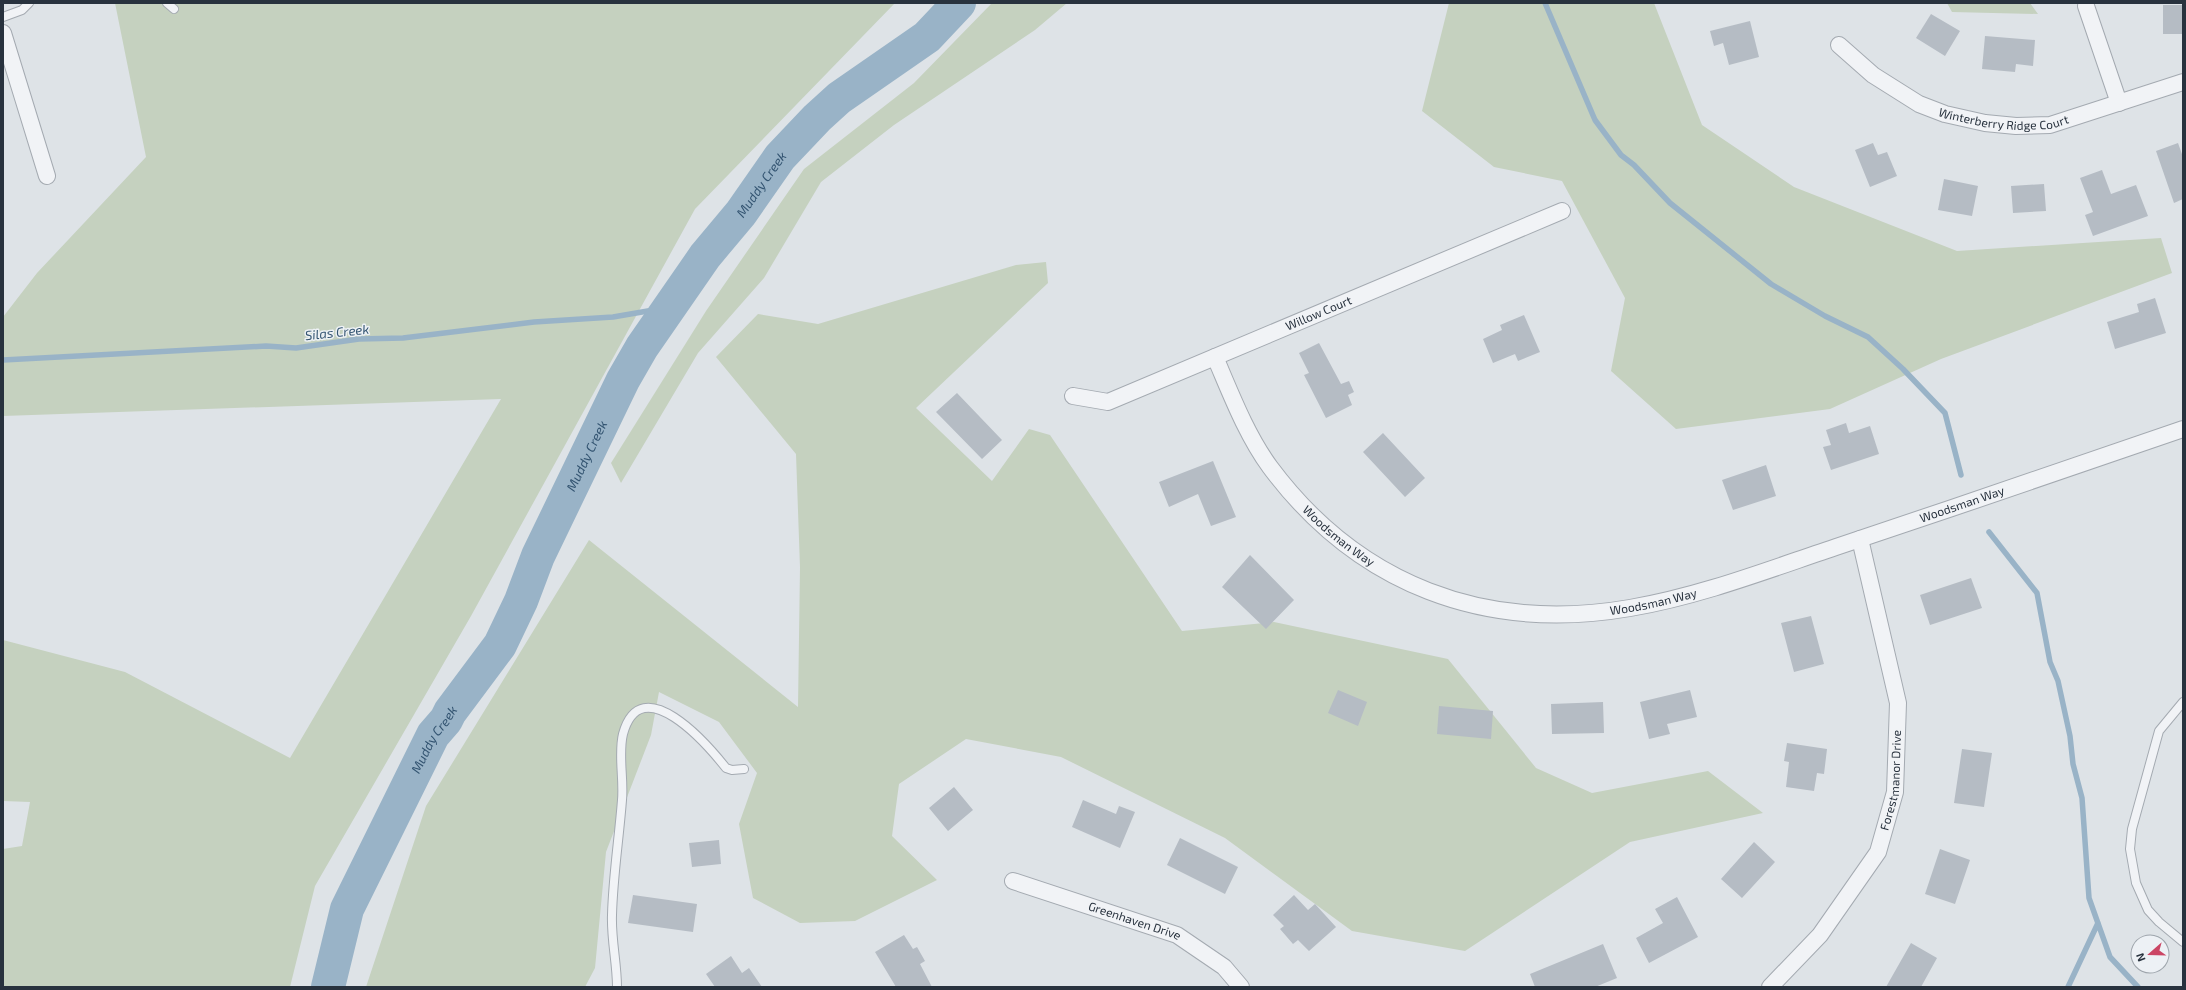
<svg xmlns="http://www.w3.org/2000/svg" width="2186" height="990" viewBox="0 0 2186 990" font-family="'Exo 2',sans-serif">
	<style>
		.green { fill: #c5d1bf }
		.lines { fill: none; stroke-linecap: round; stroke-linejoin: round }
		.stream { stroke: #99b3c7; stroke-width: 5.5 }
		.river { stroke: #99b3c7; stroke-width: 34 }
		.building { fill: #b5bcc4 }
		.service-casing { stroke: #a4aab1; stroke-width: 10 }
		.minor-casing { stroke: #a4aab1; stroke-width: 18 }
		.service { stroke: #f1f3f6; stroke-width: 8 }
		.minor { stroke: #f1f3f6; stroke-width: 16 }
		.labels { text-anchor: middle; stroke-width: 3; stroke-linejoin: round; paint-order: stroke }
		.street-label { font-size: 12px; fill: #28323e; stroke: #edf1f5 }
		.water-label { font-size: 13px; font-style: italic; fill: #335471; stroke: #edf1f5 }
	</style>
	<rect width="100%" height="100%" fill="#dee3e7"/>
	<path class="green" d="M115 3H895L695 209 471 616 315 886 290 987H3V849L22 846 30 802 3 801V640L125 672 290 758 501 399 3 416V317L37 273 146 157Z
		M992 3H1067L1035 30 894 125 821 182 764 278 698 353 621 483 611 463 706 311 804 169 914 83Z
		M1449 3H1654L1702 125 1794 187 1957 251 2161 238 2172 273 1941 359 1830 409 1676 429 1611 371 1625 298 1562 181 1494 167 1422 111Z
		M1947 3H2030L2038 14 1952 12Z
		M1046 262 1048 283 916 408 992 481 1029 429 1050 435 1182 631 1274 622 1448 659 1536 768 1592 793 1708 771 1763 813 1630 842 1465 951 1352 931 1225 838 1061 757 966 739 899 784 892 836 937 880 855 921 800 923 753 898 739 824 757 773 719 722 659 692 651 735 606 852 595 968 585 987H366L426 806 589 540 798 707 800 567 796 454 716 357 758 314 818 324 1016 265Z"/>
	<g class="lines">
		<path class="stream" d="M1545 3 1595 120 1621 155 1634 165 1670 203 1771 284 1825 316 1868 337 1903 369 1945 413 1961 475
			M3 360 266 346 296 348 359 339 403 338 534 322 613 317 671 307
			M1989 532 2037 593 2050 662 2058 681 2070 736 2073 764 2082 798 2089 898 2110 957 2138 987
			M2068 987 2098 923"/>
		<path class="river" id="s1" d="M328 987 347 909 433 735 446 720 450 712 500 645 521 601 538 556 623 380 642 347 705 256 741 213 780 157 817 118 839 98 927 37 959 3"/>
	</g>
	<path class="building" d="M2163 5H2183V34H2163Z
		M1931 14 1960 31 1945 56 1916 38Z
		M1750 21 1759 57 1729 65 1723 43 1714 46 1710 31Z
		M1985 36 2035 40 2033 66 2016 64 2015 72 1982 69Z
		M1873 143 1878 155 1887 152 1897 176 1870 187 1855 150Z
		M2178 143 2183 157V199L2174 203 2156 151Z
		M2102 170 2111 194 2136 185 2148 216 2093 236 2085 215 2093 212 2080 178Z
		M1944 179 1978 186 1972 216 1938 210Z
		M2044 184 2046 211 2013 213 2011 186Z
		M2155 298 2166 333 2115 349 2107 322 2139 312 2137 304Z
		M1524 315 1540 352 1518 361 1515 354 1493 363 1483 339 1502 330 1500 325Z
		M1319 343 1341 384 1349 381 1354 392 1348 395 1352 405 1326 418 1304 375 1309 373 1299 353Z
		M957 393 1002 440 982 459 936 412Z
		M1846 423 1849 433 1870 426 1879 454 1831 470 1823 447 1831 445 1826 430Z
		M1383 433 1425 478 1405 497 1363 452Z
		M1213 461 1236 517 1211 526 1198 494 1169 507 1159 482Z
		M1766 465 1776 496 1733 510 1722 480Z
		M1250 555 1294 600 1266 629 1222 587Z
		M1971 578 1982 608 1930 625 1920 595Z
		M1811 616 1824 664 1794 672 1781 623Z
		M1338 690 1367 702 1358 726 1328 713Z
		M1690 690 1697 717 1667 724 1670 734 1649 739 1640 702Z
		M1603 702 1604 733 1552 734 1551 704Z
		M1439 706 1493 711 1491 739 1437 734Z
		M1787 743 1827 749 1824 774 1817 773 1814 791 1786 787 1789 762 1784 761Z
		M1962 749 1992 753 1984 807 1954 803Z
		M954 787 973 810 948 831 929 808Z
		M1083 800 1116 814 1119 806 1135 812 1120 848 1072 827Z
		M1180 838 1238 867 1225 894 1167 865Z
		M719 840 721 864 692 867 689 843Z
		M1754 842 1775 862 1742 898 1721 879Z
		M1940 849 1970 860 1955 904 1925 894Z
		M633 895 697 904 693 932 628 923Z
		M1294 895 1308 910 1315 904 1336 927 1309 951 1298 940 1293 944 1280 929 1284 926 1273 915Z
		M1677 897 1698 937 1649 963 1636 938 1663 923 1655 909Z
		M904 935 913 949 917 947 925 961 920 964 932 987H896L875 952Z
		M1911 943 1937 958 1921 987H1886Z
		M1603 944 1617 978 1595 987H1535L1530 974Z
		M731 956 742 973 749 968 762 987H715L706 974Z"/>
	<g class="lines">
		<defs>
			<path id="service" d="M167 3 174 9
				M3 17 22 10 29 3
				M2183 702 2159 731 2132 829 2130 849 2136 883 2148 910 2159 922 2183 942
				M617 987C617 963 611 939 612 915 613 876 619 839 622 800 624 779 618 754 623 734 641 668 707 744 726 768L732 770 744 769"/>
			<g id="minor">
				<path d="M2086 6 2119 103"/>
				<path d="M3 33 47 176"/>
				<path id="s2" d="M1839 45 1873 75 1919 104 1945 114 1985 123 2016 126 2050 125 2183 82"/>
				<path id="s3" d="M1215 357C1231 394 1246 434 1270 467 1358 585 1485 633 1630 608 1701 596 1770 569 1839 546 1954 508 2068 468 2183 429"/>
				<path id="s4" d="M1073 396 1108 402 1562 211"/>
				<path id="s5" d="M1013 881 1177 935 1224 967 1241 987"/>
				<path id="s6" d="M1770 987 1820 935 1878 852 1895 792 1898 703 1860 539"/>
			</g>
		</defs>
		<use href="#service" class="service-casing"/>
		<use href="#minor" class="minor-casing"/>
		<use href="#service" class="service"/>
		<use href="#minor" class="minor"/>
	</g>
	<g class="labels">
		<g class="street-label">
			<text dy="4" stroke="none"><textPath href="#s2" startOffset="187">Winterberry Ridge Court</textPath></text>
			<text dy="4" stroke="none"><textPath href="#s4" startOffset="264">Willow Court</textPath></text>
			<text dy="4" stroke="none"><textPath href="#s3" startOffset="880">Woodsman Way</textPath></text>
			<text dy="4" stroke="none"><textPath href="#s3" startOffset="221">Woodsman Way</textPath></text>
			<text dy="4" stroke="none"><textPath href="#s3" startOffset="556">Woodsman Way</textPath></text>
			<text dy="4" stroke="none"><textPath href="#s6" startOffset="247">Forestmanor Drive</textPath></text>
			<text dy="4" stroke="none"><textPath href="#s5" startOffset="128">Greenhaven Drive</textPath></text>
		</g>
		<g class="water-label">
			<text dy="5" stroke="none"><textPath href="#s1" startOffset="919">Muddy Creek</textPath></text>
			<text transform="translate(337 332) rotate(-6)" y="5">Silas Creek</text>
			<text dy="5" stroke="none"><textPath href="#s1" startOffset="595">Muddy Creek</textPath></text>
			<text dy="5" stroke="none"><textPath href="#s1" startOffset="271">Muddy Creek</textPath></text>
		</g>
	</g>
	<rect width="2186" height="990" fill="none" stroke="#28323e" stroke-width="8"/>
	<g transform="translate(2150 954) rotate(250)"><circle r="19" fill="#edf1f5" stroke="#9ea5ac"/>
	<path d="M0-3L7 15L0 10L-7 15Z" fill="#cb4564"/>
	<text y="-6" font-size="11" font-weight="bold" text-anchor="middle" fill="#28323e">N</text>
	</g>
</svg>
